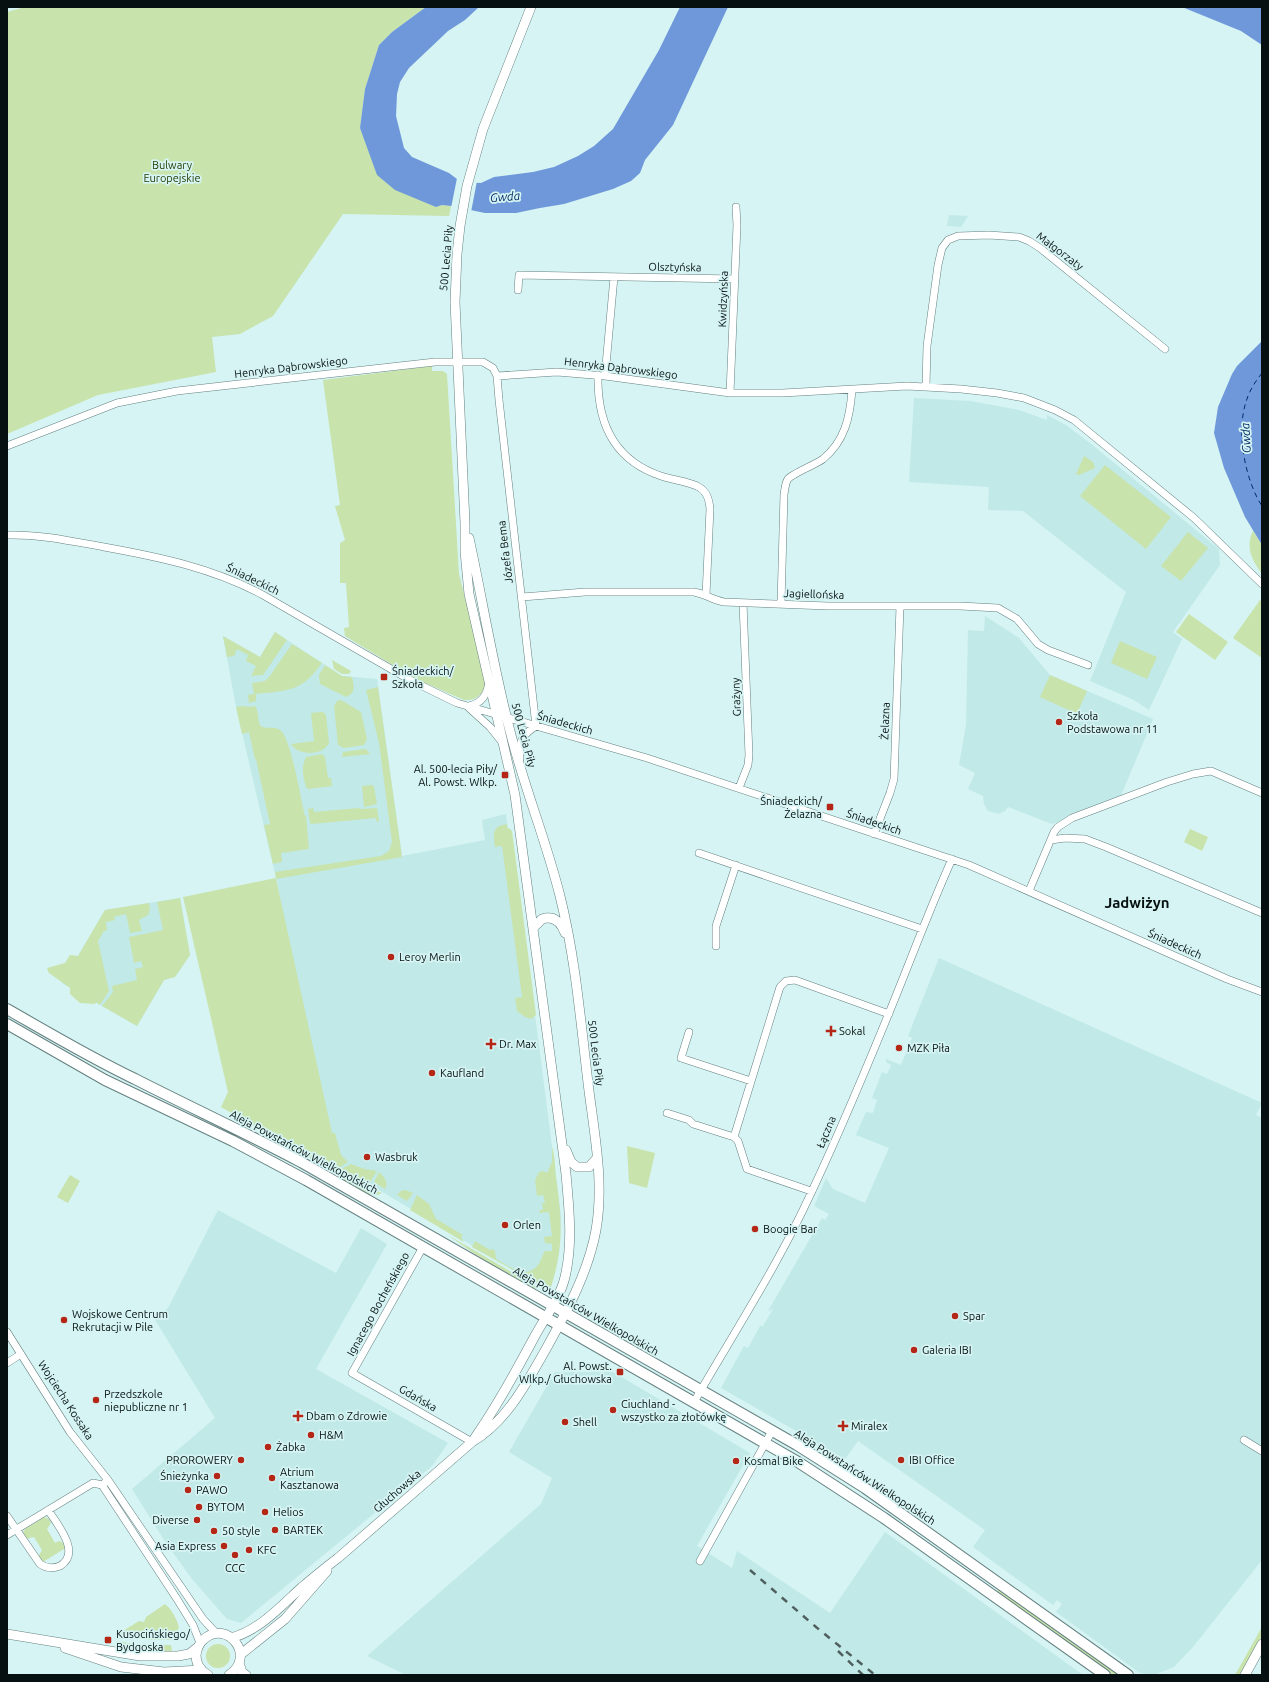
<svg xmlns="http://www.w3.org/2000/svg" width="1269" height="1682" viewBox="0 0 1269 1682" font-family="Ubuntu,sans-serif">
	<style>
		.built { fill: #c1e9e8 }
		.green { fill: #c9e3ac }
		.water { fill: #6e98da }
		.pier { fill: #d5f4f3 }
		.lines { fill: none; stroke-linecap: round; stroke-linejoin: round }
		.ferry { stroke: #042c66; stroke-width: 1; stroke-dasharray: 5 4; stroke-linecap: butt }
		.minor-casing { stroke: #658180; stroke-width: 8 }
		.tertiary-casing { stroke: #658180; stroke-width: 10 }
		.secondary-casing { stroke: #658180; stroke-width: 12 }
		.minor { stroke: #fff; stroke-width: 7 }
		.tertiary { stroke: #fff; stroke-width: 9 }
		.secondary { stroke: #fff; stroke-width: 10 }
		.rail { stroke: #4e5f5e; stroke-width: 2.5; stroke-dasharray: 7 7; stroke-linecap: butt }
		.poi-dot { fill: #b42615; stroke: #d5f4f3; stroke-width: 1.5 }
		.labels { text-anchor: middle; stroke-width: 3.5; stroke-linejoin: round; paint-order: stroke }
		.park-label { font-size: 11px; fill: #293e05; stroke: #d5f4f3 }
		.street-label { font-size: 11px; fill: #061010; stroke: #d5f4f3 }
		.poi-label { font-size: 11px; fill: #061010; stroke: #d5f4f3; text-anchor: start }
		.water-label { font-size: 12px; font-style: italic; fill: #042c66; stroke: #d5f4f3 }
		.district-label { font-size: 15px; font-weight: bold; fill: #061010; stroke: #d5f4f3 }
	</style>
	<rect width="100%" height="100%" fill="#d5f4f3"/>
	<path class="built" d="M949 215 968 216 961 227 947 226Z
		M914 398 970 401 1019 410 1047 420V415L1066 425 1090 443 1219 549 1220 565 1173 632 1182 639 1149 710 1134 700 1090 681 1126 592 1023 511 988 510 989 487 909 482Z
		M985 616 1019 638 1050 675 1153 719 1120 798 1052 824 1008 807 1005 811 999 814 988 811 984 804 983 796 968 789 975 773 959 765 966 725 968 630 984 631Z
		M275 632 342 676 377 679 402 856 485 840 482 820 506 814 508 829H511L561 1216 559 1254 551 1286H540L332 1162 276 878 236 707 223 636 260 657Z
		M180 898 190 955 175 977 164 980 137 1026 62 983 105 910Z
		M939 958 1262 1103 1256 1115 1262 1118V1560L1193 1647 1174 1667 1154 1675 1140 1673 1056 1612 1062 1604 1057 1600 1053 1605 973 1547 985 1530 858 1441 845 1459 721 1388 744 1346 748 1348 760 1326H763L773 1309 768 1311 822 1218 825 1220 829 1214 814 1206 826 1178 833 1189 865 1203 889 1148 856 1135 866 1112 873 1113 877 1100 872 1098 882 1072 887 1074 891 1065 886 1062V1059L901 1065 912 1038 908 1036Z
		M218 1210 336 1273 361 1228 387 1244 316 1369 448 1443 432 1466 241 1623 227 1619 192 1579 166 1543 132 1489 215 1418 154 1318 168 1308Z
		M555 1372H613L750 1453 697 1546 732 1568 737 1551 830 1613 885 1532 1083 1675H406L367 1656 541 1504 552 1478 509 1452Z"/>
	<path class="green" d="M25 7H426L392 32 379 45 365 89 360 128 366 144 436 207 442 205 451 206 449 216 343 214 273 316 240 334 212 337 216 372 98 395 7 434V12Z
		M432 366V371H443L447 374 459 574 485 677C486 692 478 701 464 700L414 678 345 636 344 628 349 627 346 583H340V543L345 540 335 506 340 505 323 380Z
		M1084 456 1093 462 1095 468 1079 475 1076 474Z
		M1105 465 1171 517 1146 549 1080 496Z
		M1253 531 1262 545V574C1252 560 1245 548 1253 531Z
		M1188 532 1208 548 1181 581 1161 566Z
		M1260 600 1262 601V658L1233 638Z
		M1189 614 1228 642 1215 660 1176 632Z
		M275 632 287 640 263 675 251 676 256 666 246 661 248 655 237 649 234 656 227 657 223 636 260 657Z
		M1120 641 1157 657 1147 679 1111 663Z
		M292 644 322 663C301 692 290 690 256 694V701L249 703 248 695 254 694 252 683 265 681 269 677Z
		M332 660 351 671 349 674H342L334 669Z
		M325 665 342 676 352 677C354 686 356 693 346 697L320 684 319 675Z
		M1050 675 1087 691 1077 714 1040 697Z
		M378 687 402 857 276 879 332 1133H335L341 1155 348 1162 337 1169H330L221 1107 228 1092 183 897 276 878 275 872 381 856 389 851 392 842 379 743 366 690Z
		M341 700 361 712 367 739 364 745 344 748 338 745 334 706 337 701Z
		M243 706 248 707 255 706C260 712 256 722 262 727 268 729 275 726 280 730 291 737 301 801 305 816H306L309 849 281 853 282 862 273 864 264 825 270 824 256 759H255L249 732 242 734 236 707Z
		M320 712H323L326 715 329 743C323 756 298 756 291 744L314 741 311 713Z
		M366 749 370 754 342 757 343 752Z
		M322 754 325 757 328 778H331L332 786 308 789 306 787C303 777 301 766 306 757Z
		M371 785 374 786 377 804 364 807 362 786Z
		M313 808 314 812 359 808 360 809 377 808 379 822H377L376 818 312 824 310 823 308 809Z
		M507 824V827L512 831 536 1015 531 1019 525 1017 517 1011 515 998 522 997 502 846 495 847C493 834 492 826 507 824Z
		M1190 829 1208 837 1202 851 1184 842Z
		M180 898 190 955 175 977 164 980 137 1026 102 1006 113 992 112 986 137 980 135 969 143 967 141 961 134 963 129 937 163 930 157 902Z
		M149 903 150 909 148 915 139 920 142 931 130 933 126 914 114 917 115 920 106 922 107 931H104L98 941 109 991 100 1005 96 1002 95 1004 80 1003 70 994V988L49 973 47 968 65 963 70 955 78 956 105 910Z
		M627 1146 655 1153 647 1188 629 1183Z
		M552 1147C555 1156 555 1168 556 1177 562 1219 564 1246 551 1287L547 1289 472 1247 475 1241 490 1250 492 1249 495 1251 496 1259C511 1267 528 1282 540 1262 541 1259 543 1254 545 1251H552V1244L545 1243 544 1237 552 1236 549 1212 540 1213 539 1210H543L542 1203H545L543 1195 537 1196 535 1180 539 1172 543 1171 547 1173 552 1162Z
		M351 1164 364 1169 377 1171 370 1182 365 1184 339 1170Z
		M328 1171C343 1172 354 1184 367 1189 373 1192 374 1189 382 1193L377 1195 368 1194Z
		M379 1172C384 1176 389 1183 385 1189L374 1182Z
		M70 1175 80 1181 68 1203 57 1197Z
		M405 1190 413 1193 407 1201 397 1195 401 1191Z
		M417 1195 429 1204 436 1219 463 1235 461 1237 464 1242 410 1210Z
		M448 1235 537 1287 536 1290 479 1257Z
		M44 1517 49 1519 51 1523 47 1529 55 1543 59 1541 62 1542 65 1547 64 1549 43 1562 38 1557 42 1550 34 1537 26 1539 23 1532 25 1529Z
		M999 1589 1120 1675H1113L998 1593 997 1591Z
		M165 1604C171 1608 178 1621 179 1628L171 1640H150L118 1636V1634L139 1621 144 1622 146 1617Z
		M1262 1627V1636L1240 1675H1235Z
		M117 1641 139 1645H171L172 1651H147L116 1643Z
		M206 1656a12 12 0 1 1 24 0a12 12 0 1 1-24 0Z"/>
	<path class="water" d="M426 7H479L465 20 448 31 409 68 400 82 397 94 396 116 404 148 412 157 449 173 461 182 481 183 494 177 533 172 554 167 578 156 594 146 613 129 659 50 680 7H728L673 125 645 160 640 173 631 181 613 189 564 204 540 208 516 213H485L451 206 442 205 436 207 395 190 377 175 360 128 365 89 379 45 392 32Z
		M1182 7H1262V45L1241 31Z
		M1262 341V545L1245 517 1224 468 1214 433 1218 407 1232 374 1237 366Z"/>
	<path class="pier" d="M457 178 462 180 477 181 471 212 451 208Z"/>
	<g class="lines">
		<path class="ferry" d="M1262 373C1255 382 1249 391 1246 402 1236 432 1245 480 1262 506"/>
		<defs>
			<path id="minor" d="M518 290 519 275 735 279
				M598 375C597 422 613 460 661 476 673 480 686 481 697 486 707 491 709 499 710 509L706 595
				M497 376 499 400 536 726C523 734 518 742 520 758
				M605 376 614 277
				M926 387 927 346 938 265 942 248 948 240 958 236 989 235 1019 237 1029 241 1040 248 1165 349
				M730 393 737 225 736 207
				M7 446 117 403 177 391 435 362H483L493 368 497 376 557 372 605 376 730 393H783L907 386 961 389 997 393 1024 398 1055 410 1074 420 1194 518 1262 584
				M7 535C40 534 71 541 104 547 159 557 213 568 263 595L410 680 457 703 647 758 969 865 1227 979 1262 992
				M522 597 585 592H694C705 594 713 600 724 602L828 606H960L998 608 1017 619 1038 644 1048 650 1088 665
				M781 604 784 494C785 490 785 483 788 479 793 473 815 465 823 459 845 441 850 417 852 390
				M469 706C482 703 487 695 489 682
				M469 708 490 727 502 742
				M739 788 748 765 749 755 743 603
				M874 834 890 793 894 779 900 606
				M1051 840 1065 838 1085 839 1106 847 1262 913
				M699 853 922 929
				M1029 891 1054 832 1058 827 1072 818 1167 782 1193 774 1211 771 1262 793
				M716 946V926L736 865
				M689 1032 681 1058 751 1081
				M667 1113 689 1120 693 1124 734 1137
				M811 1191 747 1169 738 1141 734 1137 780 987 786 981 795 980 889 1014
				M423 1247 352 1373 472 1442
				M7 1332 70 1432 108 1480 203 1619 216 1633
				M7 1363 21 1354
				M694 1402C731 1338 771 1276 803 1210 834 1146 862 1079 889 1013 910 962 929 910 952 859
				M1244 1440 1262 1451
				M108 1480 102 1485 177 1599 193 1625 200 1643
				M7 1516 40 1564C46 1568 53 1569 60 1566 82 1553 57 1524 48 1510
				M7 1535 93 1483 102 1485
				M700 1561 772 1431"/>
			<path id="tertiary" d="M533 928 542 919C554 915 561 922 565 933
				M566 1150 571 1162 577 1167H589L597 1158
				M472 1442C496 1408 516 1371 536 1334 546 1316 560 1298 565 1277 573 1243 569 1208 566 1174L515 795 469 594 465 551V523L455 302 457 254 460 226 467 186 483 129 531 7
				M7 1634 140 1656H178L189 1654 198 1647
				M231 1638C260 1630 281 1606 302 1587 314 1577 326 1567 338 1558L472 1442C507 1421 526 1384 546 1349 567 1311 588 1273 596 1230 604 1184 595 1137 589 1091 581 1026 576 960 560 896 546 840 524 787 510 731 493 667 483 602 469 538
				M65 1648 121 1667 164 1672 202 1670
				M240 1655 285 1619 327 1571
				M239 1663 242 1672 246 1675
				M208 1675C201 1671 196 1664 196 1655 197 1649 199 1643 204 1639 227 1619 257 1656 229 1675
				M1245 1675 1262 1644"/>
			<path id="secondary" d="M7 1009C49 1033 91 1058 135 1079 190 1107 246 1133 301 1162L797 1445 865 1488 1128 1675
				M7 1024 105 1080 233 1141 306 1180 798 1462 884 1518 1105 1675"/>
		</defs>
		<use href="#minor" class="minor-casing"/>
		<use href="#tertiary" class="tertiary-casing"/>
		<use href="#secondary" class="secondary-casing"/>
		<use href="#minor" class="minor"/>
		<use href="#tertiary" class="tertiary"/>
		<use href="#secondary" class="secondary"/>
		<path class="rail" d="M750 1570 816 1627 875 1675
			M838 1651 863 1675"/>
	</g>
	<g class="poi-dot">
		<rect x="380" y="673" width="8" height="8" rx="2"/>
		<circle cx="1059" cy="722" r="4"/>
		<rect x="501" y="771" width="8" height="8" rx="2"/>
		<rect x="826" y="803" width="8" height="8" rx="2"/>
		<circle cx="391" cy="957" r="4"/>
		<path d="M829 1025h4v4h4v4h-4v4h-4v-4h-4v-4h4z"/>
		<path d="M489 1038h4v4h4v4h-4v4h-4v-4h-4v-4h4z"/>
		<circle cx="899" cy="1048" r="4"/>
		<circle cx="432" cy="1073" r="4"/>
		<circle cx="367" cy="1157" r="4"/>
		<circle cx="505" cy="1225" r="4"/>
		<circle cx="755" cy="1229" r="4"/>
		<circle cx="955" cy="1316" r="4"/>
		<circle cx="64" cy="1320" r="4"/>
		<circle cx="914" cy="1350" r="4"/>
		<rect x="616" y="1368" width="8" height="8" rx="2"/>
		<circle cx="96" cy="1400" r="4"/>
		<circle cx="613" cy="1410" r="4"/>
		<path d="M296 1410h4v4h4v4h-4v4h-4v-4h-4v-4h4z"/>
		<circle cx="565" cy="1422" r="4"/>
		<path d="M841 1420h4v4h4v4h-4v4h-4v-4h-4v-4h4z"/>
		<circle cx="311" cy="1435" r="4"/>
		<circle cx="268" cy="1447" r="4"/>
		<circle cx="241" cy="1460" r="4"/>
		<circle cx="901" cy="1460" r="4"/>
		<circle cx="736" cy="1461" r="4"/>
		<circle cx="217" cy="1476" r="4"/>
		<circle cx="272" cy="1478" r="4"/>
		<circle cx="188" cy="1490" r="4"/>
		<circle cx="199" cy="1507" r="4"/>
		<circle cx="265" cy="1512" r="4"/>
		<circle cx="197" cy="1520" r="4"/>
		<circle cx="275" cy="1530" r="4"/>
		<circle cx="214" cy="1531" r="4"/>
		<circle cx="224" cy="1546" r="4"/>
		<circle cx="249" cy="1550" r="4"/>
		<circle cx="235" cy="1555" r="4"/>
		<rect x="104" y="1636" width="8" height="8" rx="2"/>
	</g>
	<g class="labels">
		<g class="park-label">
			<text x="172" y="169">Bulwary<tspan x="172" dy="13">Europejskie</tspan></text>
		</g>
		<g class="street-label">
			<text transform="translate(1060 251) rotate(37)" y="4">Małgorzaty</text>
			<text transform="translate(446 258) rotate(-85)" y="4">500 Lecia Piły</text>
			<text transform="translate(675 267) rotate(1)" y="4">Olsztyńska</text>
			<text transform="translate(723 299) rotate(-88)" y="4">Kwidzyńska</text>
			<text transform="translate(291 367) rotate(-7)" y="4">Henryka Dąbrowskiego</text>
			<text transform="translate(621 368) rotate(7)" y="4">Henryka Dąbrowskiego</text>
			<text transform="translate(505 552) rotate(-97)" y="4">Józefa Bema</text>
			<text transform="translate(253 579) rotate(26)" y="4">Śniadeckich</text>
			<text transform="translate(814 594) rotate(2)" y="4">Jagiellońska</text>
			<text transform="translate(736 697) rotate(-92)" y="4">Grażyny</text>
			<text transform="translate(885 721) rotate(-88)" y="4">Żelazna</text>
			<text transform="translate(565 723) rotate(16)" y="4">Śniadeckich</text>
			<text transform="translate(524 735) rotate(75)" y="4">500 Lecia Piły</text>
			<text transform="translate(874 822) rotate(19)" y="4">Śniadeckich</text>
			<text transform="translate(1175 944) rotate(24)" y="4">Śniadeckich</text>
			<text transform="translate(596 1053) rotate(83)" y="4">500 Lecia Piły</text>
			<text transform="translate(826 1132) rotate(-67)" y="4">Łączna</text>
			<text transform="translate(304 1152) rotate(28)" y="4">Aleja Powstańców Wielkopolskich</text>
			<text transform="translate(378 1304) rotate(-61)" y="4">Ignacego Bocheńskiego</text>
			<text transform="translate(586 1311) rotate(30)" y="4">Aleja Powstańców Wielkopolskich</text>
			<text transform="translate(418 1398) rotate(30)" y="4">Gdańska</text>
			<text transform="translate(66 1400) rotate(57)" y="4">Wojciecha Kossaka</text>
			<text transform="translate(865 1477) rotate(33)" y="4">Aleja Powstańców Wielkopolskich</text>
			<text transform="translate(397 1491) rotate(-41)" y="4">Głuchowska</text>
		</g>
		<g class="poi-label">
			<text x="392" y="675">Śniadeckich/<tspan x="392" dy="13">Szkoła</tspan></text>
			<text x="1067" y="720">Szkoła<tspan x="1067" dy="13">Podstawowa nr 11</tspan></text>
			<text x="497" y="773" text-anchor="end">Al. 500-lecia Piły/<tspan x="497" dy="13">Al. Powst. Wlkp.</tspan></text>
			<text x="822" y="805" text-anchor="end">Śniadeckich/<tspan x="822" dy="13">Żelazna</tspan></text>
			<text x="399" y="961">Leroy Merlin</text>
			<text x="839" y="1035">Sokal</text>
			<text x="499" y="1048">Dr. Max</text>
			<text x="907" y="1052">MZK Piła</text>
			<text x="440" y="1077">Kaufland</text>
			<text x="375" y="1161">Wasbruk</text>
			<text x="513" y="1229">Orlen</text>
			<text x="763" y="1233">Boogie Bar</text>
			<text x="72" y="1318">Wojskowe Centrum<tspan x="72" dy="13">Rekrutacji w Pile</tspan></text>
			<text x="963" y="1320">Spar</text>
			<text x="922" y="1354">Galeria IBI</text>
			<text x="612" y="1370" text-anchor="end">Al. Powst.<tspan x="612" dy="13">Wlkp./ Głuchowska</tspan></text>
			<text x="104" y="1398">Przedszkole<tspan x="104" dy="13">niepubliczne nr 1</tspan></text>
			<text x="621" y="1408">Ciuchland -<tspan x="621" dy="13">wszystko za złotówkę</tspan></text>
			<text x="306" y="1420">Dbam o Zdrowie</text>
			<text x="573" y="1426">Shell</text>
			<text x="851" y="1430">Miralex</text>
			<text x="319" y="1439">H&amp;M</text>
			<text x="276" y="1451">Żabka</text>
			<text x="233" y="1464" text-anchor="end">PROROWERY</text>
			<text x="909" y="1464">IBI Office</text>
			<text x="744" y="1465">Kosmal Bike</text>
			<text x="280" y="1476">Atrium<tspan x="280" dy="13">Kasztanowa</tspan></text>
			<text x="209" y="1480" text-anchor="end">Śnieżynka</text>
			<text x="196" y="1494">PAWO</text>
			<text x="207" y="1511">BYTOM</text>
			<text x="273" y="1516">Helios</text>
			<text x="189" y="1524" text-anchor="end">Diverse</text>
			<text x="283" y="1534">BARTEK</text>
			<text x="222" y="1535">50 style</text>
			<text x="216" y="1550" text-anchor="end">Asia Express</text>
			<text x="257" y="1554">KFC</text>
			<text x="235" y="1572" text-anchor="middle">CCC</text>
			<text x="116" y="1638">Kusocińskiego/<tspan x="116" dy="13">Bydgoska</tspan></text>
		</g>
		<g class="water-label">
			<text transform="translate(505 197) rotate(-5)" y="4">Gwda</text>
			<text transform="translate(1246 438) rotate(-93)" y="4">Gwda</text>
		</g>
		<g class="district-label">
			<text x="1137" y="908">Jadwiżyn</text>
		</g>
	</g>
	<rect width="1269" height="1682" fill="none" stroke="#061010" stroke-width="16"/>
</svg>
